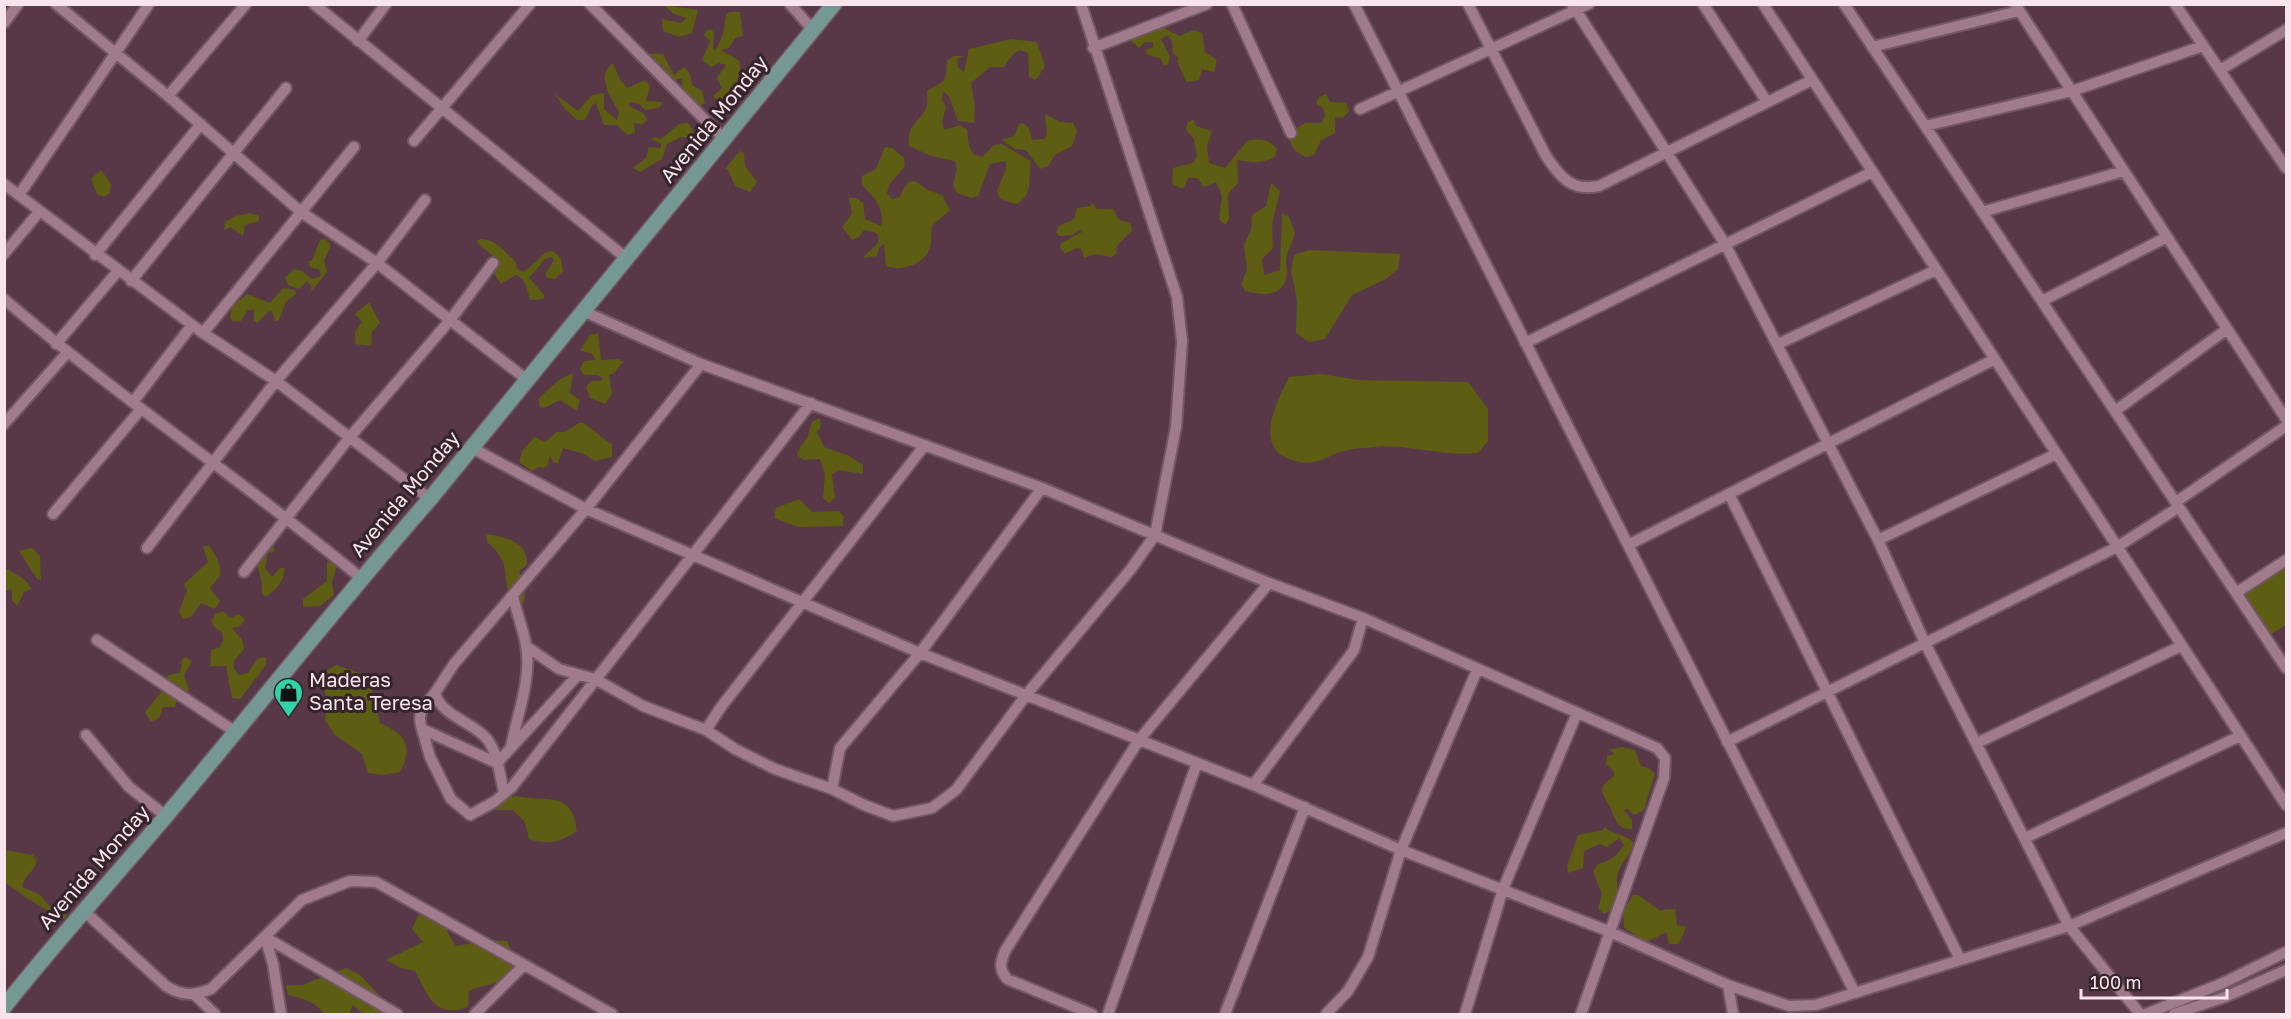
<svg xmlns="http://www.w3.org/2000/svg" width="2291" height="1019" viewBox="0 0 2291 1019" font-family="'Golos Text',sans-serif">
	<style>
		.green { fill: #5d5d13 }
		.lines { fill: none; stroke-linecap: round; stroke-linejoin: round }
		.street-casing { stroke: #715663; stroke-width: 14 }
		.secondary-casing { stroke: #715663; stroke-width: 18 }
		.street { stroke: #9f7b8b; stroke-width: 10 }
		.secondary { stroke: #759895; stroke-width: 15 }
		.labels { text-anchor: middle; stroke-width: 6; stroke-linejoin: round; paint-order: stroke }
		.street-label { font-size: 20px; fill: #f8e4ec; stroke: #34252c }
		.poi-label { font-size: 20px; fill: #f8e4ec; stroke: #34252c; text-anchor: start }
	</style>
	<rect width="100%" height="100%" fill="#583847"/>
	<path class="green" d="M664 5 698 10 692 33 679 37 663 31 662 19 681 23 686 18 674 14Z
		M730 12H740L743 36 735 38 729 48 721 50C726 54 735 57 739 61 744 66 732 97 729 103L717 101 713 96 722 88 717 78 726 65 719 63 711 67 702 60 710 41 704 35 706 31 710 29 714 32 713 48 716 50 724 31 726 14Z
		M1162 27 1179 36 1194 30 1202 33 1205 52 1217 60 1214 72 1202 69 1199 80 1186 82 1177 61 1179 58 1173 54 1172 41 1168 35 1161 39 1170 57 1168 64 1164 66 1161 59 1146 54V50L1153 47V42H1145L1139 48 1130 40Z
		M1011 39 1037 42 1045 66 1036 80 1029 77 1028 53 1020 50 1013 54 1004 67H990L971 83 975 107 974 123 958 121 949 96 943 91 942 99 946 107 942 122 944 130 960 125 967 130 969 146 973 154 982 157 994 145 1002 144 1031 161C1028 178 1034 196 1016 204L1000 199 997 191 1006 169V161L990 164 978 196 971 198 957 193 953 185 957 169 955 161 931 156 909 146C907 121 921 123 927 106 928 102 927 95 927 91 945 80 946 84 947 61L954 56H964L957 59 958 67 964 72 969 49Z
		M645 54H663L674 75 684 67 690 74 692 85 702 91 705 103 701 105 689 99 681 90 682 78 671 81 661 64 653 63Z
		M613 63 619 78 627 88 645 80 650 86 646 101 663 102 659 108 645 110 639 104 630 102 629 106 643 113 647 119 642 125 634 122 635 133 627 135 617 125H604L596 103 592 105 585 120H577L565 109 555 94 578 111 592 95 604 93V109L617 120 619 112C611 97 595 76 613 63Z
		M1326 94 1330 102 1346 103 1349 111 1343 118 1335 117V133L1321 140 1314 155 1306 157C1295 152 1289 146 1289 133L1305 123H1321L1325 116 1323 108 1316 104 1319 97Z
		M1045 114 1060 122 1073 123 1077 131 1072 146 1055 155 1048 166 1040 169 1026 150 1015 149 1002 140 1014 136 1019 124 1023 123 1029 128 1032 140 1044 139 1047 135Z
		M1193 119 1196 126 1212 131 1207 146 1209 163 1225 168 1247 141C1260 138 1269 139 1277 149L1275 157C1262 164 1251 162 1237 160L1238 183 1228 194 1229 219 1225 225 1219 219 1222 196 1216 182 1204 187 1197 178H1188L1183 189 1172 184 1173 168 1193 163 1197 156 1194 139 1186 130 1187 123Z
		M688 123 693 130 692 138 681 137 667 144 662 159 640 172 633 168 646 158 649 147 661 148V144L651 139 655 137 661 139 679 124Z
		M885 147 892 148 904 158 905 166 889 185 887 193 892 199 899 197 908 182 915 181 928 190 942 195 950 210 932 226C931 233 932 244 929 250 923 265 899 272 886 266L884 243 879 248 877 256 863 258C869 249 883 246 877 233L864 230 859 237 852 240 842 227 852 214 849 198H856L863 203 865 219 881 226C885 208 874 197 862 185V176L876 169Z
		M740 151 744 153 745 166 757 182 750 192 735 186 728 170 725 169Z
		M101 170 111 184 110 193 104 197 97 194 91 179Z
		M1271 183 1280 191 1272 224 1273 248 1262 259 1264 275 1280 270 1282 213 1289 217 1295 232C1293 241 1290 247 1287 255 1284 263 1289 271 1286 279 1281 298 1260 295 1245 291L1241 284 1247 270 1244 245 1251 230 1252 215 1266 206Z
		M1092 202 1097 209H1113L1119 220 1130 223 1132 230 1117 246 1116 254 1112 257 1096 254 1084 258 1081 249 1076 248 1065 254 1060 247 1061 243 1082 232 1079 230 1072 235 1059 236 1056 232 1059 226 1074 219 1077 208 1091 206Z
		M250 213 259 216V221L245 225 243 236 231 227 224 230 225 222 236 216Z
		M326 239 331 246 324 260 327 272 309 294 312 287 307 281 299 289 288 285 285 278 294 269 302 271 312 279 321 276 319 269 311 268 308 262 312 260 320 240Z
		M480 239C497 239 503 251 515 261L517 268 524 272 546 252 553 251 561 259 563 271 555 279 547 278 545 274 554 260 552 257 545 259 529 278 545 296 543 299 530 300C527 290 527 280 516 275L501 284 494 274 499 264C494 253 482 250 477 241Z
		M1309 250 1400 254 1398 269 1386 279 1352 295 1325 339 1309 342 1296 333 1297 300 1291 271 1294 255Z
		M283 288 295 290 296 294 286 302 279 320 275 322 272 311 268 312 257 323 254 321V309L247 311 241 321H233L230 318 232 307 247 294 270 303Z
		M369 302 380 323 372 332 371 346 355 344V332L362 322 355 314Z
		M598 333 601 360 618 359 623 362 613 374H609L612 394 605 404 590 398 586 387 591 381H600L603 378 597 375H584L580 369 584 361 596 360 592 354 580 350 590 335Z
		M573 373 570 393 580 400 577 411 560 400 544 408 540 407 538 399 559 380Z
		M1321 374 1358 380 1468 382 1488 409V441L1478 453C1443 457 1409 444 1377 447 1366 448 1354 448 1344 451 1334 453 1325 460 1314 462 1305 464 1296 462 1287 458 1254 445 1278 399 1289 377Z
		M820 418 821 426 817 432 824 447 849 456 863 465V474L839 470 832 474 835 498 829 503 823 498 825 474 820 459 803 460 797 455 800 447 807 438 812 422Z
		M579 423H584L612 445V457L595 461 584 454 563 448 558 463H554L550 456 547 466 543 468 539 467 532 471 519 462 522 451 535 437 545 442 557 432H565Z
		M799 499 812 512 839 511 844 517 842 526 798 527 774 518 776 508Z
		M486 534C505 537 528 541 527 565L519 571 525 595 523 603 516 607C498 581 516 566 487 542Z
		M271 543 275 550 272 553 268 552 265 568 272 577 280 568H284C285 580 277 590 266 596L262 595V582L256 561Z
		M203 546H209C214 552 223 567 220 575 218 579 213 584 210 588L220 601 215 609 201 603 191 617 183 619 179 612 187 591 184 584 208 562Z
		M32 548 40 556 41 580 37 579 19 551Z
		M327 561 337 565 332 582 334 595 320 606 303 607V599L327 581Z
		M2286 565V625L2270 635 2243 594Z
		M8 569 25 580 32 589 24 592 17 606 12 600V589L5 591 6 570Z
		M223 611 230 618 239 614 245 620 239 627 232 628 243 641 244 649 234 661V669L239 675 248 673 257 659 266 657V665L240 699 232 698 226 666H210L211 650 220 647 223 640 222 632 215 628 211 621 215 614Z
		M185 657 192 661 184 675 189 690 177 698 175 707H163L159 718 151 722 145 712 163 690 168 675 180 673 182 660Z
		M336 665 368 676 380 723C405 734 414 746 400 772L383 775 368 773 362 754 334 734 325 720 327 705 322 674Z
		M1622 747 1635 750 1641 766 1649 768 1655 774 1644 810 1634 815 1628 809 1624 810 1632 820V829C1616 830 1615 818 1610 807 1602 792 1596 789 1614 776V772L1606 764 1607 756 1614 754 1609 750Z
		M516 796C547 803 572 789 577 831 559 843 549 845 529 839L525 822 513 810H496L500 799Z
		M1604 827C1614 835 1625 834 1633 842 1632 853 1625 858 1620 868 1610 886 1630 903 1604 914L1598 909 1602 894 1593 871 1598 864C1609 862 1618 855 1624 845L1619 838 1607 847 1600 844 1584 851 1583 868 1568 873 1567 866 1578 835 1603 830Z
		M4 850 33 855 37 860C35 872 24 875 22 887 28 890 36 892 41 896 49 904 48 910 61 909L67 915 65 919C47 912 18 893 5 882Z
		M1633 895H1638L1659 910 1675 909 1677 925 1686 927 1679 944H1669L1667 932 1646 942 1624 928 1623 912Z
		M433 906 447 915V932L456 946 490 940 507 941 515 957 514 974C496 987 488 982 469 991L468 1007C435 1019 428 996 415 971L401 968 386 960 423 942 412 929 419 914Z
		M346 968 360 975 397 1014H363L353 1005 349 1014H324C316 1002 302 998 288 995L286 985H302Z"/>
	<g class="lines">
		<defs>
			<path id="street" d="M56 4 168 96 301 212 377 263 526 379
				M314 4 626 258
				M590 4 724 139
				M790 4 813 30
				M1232 4 1291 133
				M1354 4 1855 993
				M1468 4 1546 156C1560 177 1572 192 1599 186L1812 80
				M1572 4 1725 244 1878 540 1925 643 2069 926 2140 1014
				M1703 4 1767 102
				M1763 4 2286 805
				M1844 4 2286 668
				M2015 4 2286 419
				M2175 4 2286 168
				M4 23 18 4
				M358 41 386 4
				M1872 47 2019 11
				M1093 48 1207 4
				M2220 70 2286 30
				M168 96 246 4
				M1360 109 1589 4
				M1925 126 2072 91 2203 46
				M414 141 530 4
				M4 184 203 333 276 381 430 499
				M19 195 149 4
				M1982 212 2124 171
				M4 254 39 212
				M95 255 201 124
				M131 281 286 88
				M4 299C119 398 245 482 361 578
				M2042 301 2167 237
				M583 311 701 364 1042 488 1269 583 1363 618 1657 748 1665 758 1664 778 1581 1014
				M203 333 354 147
				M1525 343 1872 172
				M56 344 118 271
				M1778 344 1936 270
				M133 402 192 325
				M2115 411 2227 329
				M4 424 67 353
				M472 448 586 509 920 653 1253 785 1401 850 1608 931 1728 985 1789 1006 1816 1005 2069 926 2286 833
				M1729 494 1960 959
				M2176 502 2286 426
				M53 514 141 409
				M1878 540 2056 454
				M1628 545 1995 359
				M147 548 276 381 377 263 425 200
				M244 572 350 437 451 319 493 263
				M2236 593 2286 560
				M97 640 234 731
				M526 646 559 669 595 679 643 706 706 730 735 749 775 769 832 789 864 805 893 816 932 808 956 790 1027 694 1131 569 1155 535 1176 427 1182 341 1177 297 1081 4
				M435 693C424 706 416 712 422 729L497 763 578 675
				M422 729 430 757 451 799 470 815 494 802 512 787 811 403
				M706 730 721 707 925 445
				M86 735 129 787 166 816
				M1727 742 2117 547 2179 507
				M1977 743 2181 646
				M511 747C517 715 532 679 526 645 523 628 516 612 513 595
				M1253 785 1354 650 1363 618
				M832 789 840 748 920 653 1042 488
				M504 793C500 776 498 753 487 739 473 722 441 716 435 693L454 664 586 509 701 364
				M2025 838 2240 736
				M84 911 166 986C182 996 193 996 211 989L302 900 350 881 376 882 612 1014
				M265 937 397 1014
				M265 937 273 964 281 1014
				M1728 985 1733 1014
				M195 995 215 1014
				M475 1014 524 965
				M1092 1014 1007 979C999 969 1000 963 1005 951L1139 740 1269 583
				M1108 1014 1197 763
				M1225 1014 1305 807
				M1326 1014 1348 991 1368 957 1401 850 1477 670
				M1465 1014 1503 889 1577 713
				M2146 1014 2223 983 2286 952
				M2174 1014 2225 997 2286 970"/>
			<path id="secondary" d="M4 1007C56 941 112 880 166 816 254 711 339 603 430 499L834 4"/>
		</defs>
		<use href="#street" class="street-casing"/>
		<use href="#secondary" class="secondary-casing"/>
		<use href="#street" class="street"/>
		<use href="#secondary" class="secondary"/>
	</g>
	<defs>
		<symbol id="shop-pin" viewBox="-11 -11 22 30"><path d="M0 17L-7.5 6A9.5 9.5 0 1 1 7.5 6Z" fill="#31d4a9" stroke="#34252c"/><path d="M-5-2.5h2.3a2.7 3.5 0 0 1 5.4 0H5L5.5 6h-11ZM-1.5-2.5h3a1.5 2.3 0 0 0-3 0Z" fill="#111"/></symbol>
	</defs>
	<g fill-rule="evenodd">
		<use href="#shop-pin" x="272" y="676" width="33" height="45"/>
	</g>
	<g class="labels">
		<g class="street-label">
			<text transform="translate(714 119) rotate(-51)" y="7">Avenida Monday</text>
			<text transform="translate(405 494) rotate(-50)" y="7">Avenida Monday</text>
			<text transform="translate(94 867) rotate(-49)" y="7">Avenida Monday</text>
		</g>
		<g class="poi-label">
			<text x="309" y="687">Maderas<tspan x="309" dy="23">Santa Teresa</tspan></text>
		</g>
	</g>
	<rect width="2291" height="1019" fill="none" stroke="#f8e4ec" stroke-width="12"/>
	<path d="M2081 989v9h146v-9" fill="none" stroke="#f8e4ec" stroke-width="3"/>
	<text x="2090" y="989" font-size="18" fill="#f8e4ec" stroke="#34252c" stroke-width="4.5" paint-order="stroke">100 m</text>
</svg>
